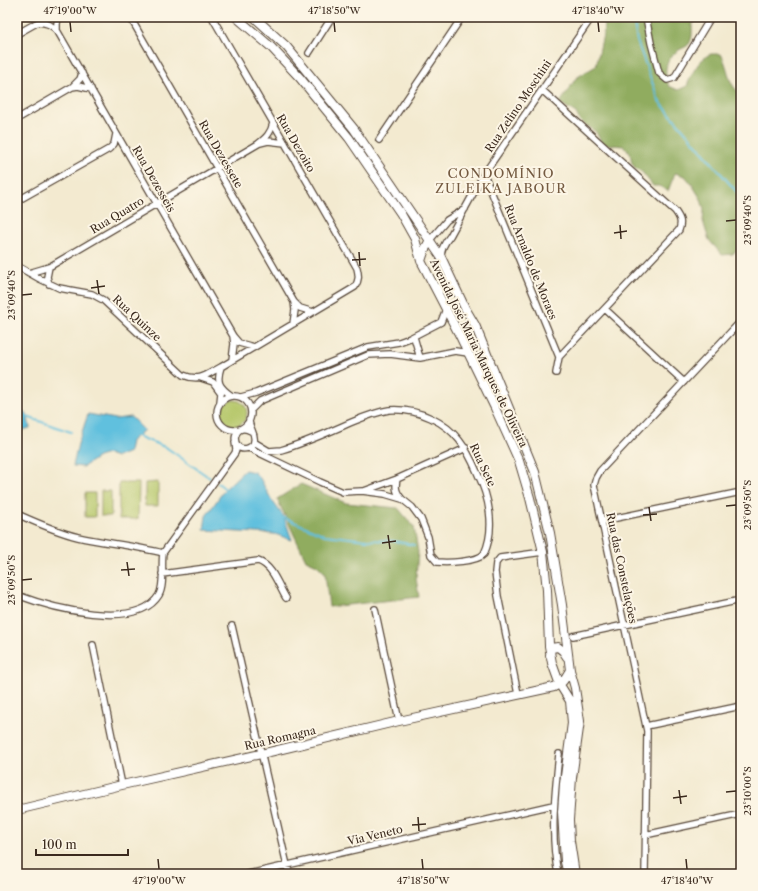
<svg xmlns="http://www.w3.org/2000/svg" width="758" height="891" viewBox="0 0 758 891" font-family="'Libre Caslon Text',serif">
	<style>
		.green { fill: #b6c76a; stroke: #787844 }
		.forest { fill: #90ac5e; stroke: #666b3e }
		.water { fill: #60c0de; stroke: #4e757e }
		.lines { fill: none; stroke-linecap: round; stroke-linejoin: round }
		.stream { stroke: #60c0de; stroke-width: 2 }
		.street-casing { stroke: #574739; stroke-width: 8 }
		.secondary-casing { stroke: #574739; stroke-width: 10 }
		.street { stroke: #fff; stroke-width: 5.5 }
		.secondary { stroke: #fff; stroke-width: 8 }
		.ticks { fill: none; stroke: #3b2a1e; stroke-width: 1.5 }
		.labels { text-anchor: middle; stroke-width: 4; stroke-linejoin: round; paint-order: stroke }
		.street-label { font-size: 11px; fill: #3b2a1e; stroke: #fcf5e5 }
		.quarter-label { font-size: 13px; letter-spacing: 1px; fill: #755b42; stroke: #fcf5e5 }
		.neatline { fill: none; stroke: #3b2a1e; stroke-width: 1.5 }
		.ticks-label { font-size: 10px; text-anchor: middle; fill: #3b2a1e }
	</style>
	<rect width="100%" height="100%" fill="#fcf5e5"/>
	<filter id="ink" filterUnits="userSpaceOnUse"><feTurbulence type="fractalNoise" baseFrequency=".025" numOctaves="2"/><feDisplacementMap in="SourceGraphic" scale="8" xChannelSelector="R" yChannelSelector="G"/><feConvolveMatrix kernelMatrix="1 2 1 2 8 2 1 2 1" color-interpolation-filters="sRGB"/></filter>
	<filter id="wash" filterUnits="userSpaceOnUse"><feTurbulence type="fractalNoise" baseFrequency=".012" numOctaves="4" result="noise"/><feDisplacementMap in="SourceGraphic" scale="16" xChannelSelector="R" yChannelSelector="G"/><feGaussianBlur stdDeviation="0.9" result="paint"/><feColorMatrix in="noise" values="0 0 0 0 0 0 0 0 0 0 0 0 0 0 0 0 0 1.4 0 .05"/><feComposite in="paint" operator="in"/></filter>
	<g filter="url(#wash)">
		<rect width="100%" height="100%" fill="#f3ead0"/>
		<path class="green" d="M221 413a13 13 0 1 1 26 0a13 13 0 1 1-26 0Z
			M158 482V506H145V483Z
			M119 483H139L138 519H119Z
			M101 491H111V516H101Z
			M85 493H95V517H85Z"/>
		<path class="forest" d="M603 17H702L698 19 692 25C692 32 693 38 689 44 687 47 682 48 679 50 665 59 663 72 669 86L678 90 687 86C691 75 699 58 711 54 713 54 718 54 721 54 727 65 727 73 732 84 734 88 739 92 741 97V246L733 254 722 255 709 240 706 231 703 221 704 210 701 199 691 183 685 176 675 173 668 191 659 186H653L642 172 635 168 632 163 630 153 623 146 602 144 596 132 580 121 576 113 560 103 576 78 596 66 604 30Z
			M301 484 346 503 398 508 414 527 418 552 416 578 419 597 329 607 325 573 317 565 306 560 277 499Z"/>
		<path class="water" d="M17 407 27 414 30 428 22 430 17 428Z
			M88 414 116 419 131 417 144 430 131 441 129 452 117 457 108 454 98 457 83 467 73 466 78 444Z
			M245 470 254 472 260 478 271 499 284 517 292 540 275 534 204 530 206 516 225 489Z"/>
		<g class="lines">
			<path class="stream" d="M633 17 637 41 659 101 741 197
				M27 417 71 432
				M135 435 167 448 210 478
				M218 483 228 491
				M282 517 325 535 367 540 393 541 414 545"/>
		</g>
	</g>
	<g filter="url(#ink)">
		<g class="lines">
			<defs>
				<path id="street" d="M130 17 294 302 300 308 313 312
					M646 17 651 43 659 73 667 80 674 78 711 17
					M38 22C48 23 52 25 58 32L233 336 239 343 254 347
					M57 30V24L58 17
					M17 34 47 17
					M309 53 332 17
					M72 87 78 86 91 89
					M542 90 675 211C680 218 682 222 679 230L559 357 556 373
					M17 119 72 87 80 79 82 73
					M379 140 462 17
					M260 143 268 141 285 143
					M484 174 559 357
					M17 201 109 149 114 144 116 134
					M430 240 447 220 465 209
					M441 257C441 249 445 242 450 236L484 174 592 17
					M17 266 40 279 59 288 92 294 103 300 183 375C200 382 206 375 221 367L355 287C359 280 359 276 357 268L212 17
					M49 267 47 277 49 284
					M29 273 49 267 258 144C266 138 271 133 273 123
					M605 309 684 382
					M293 324 295 310 294 302
					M414 337 420 358
					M232 360 234 344 233 336
					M221 367C216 382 219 387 232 396
					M201 378 213 382 221 393 220 402
					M217 413a17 17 0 1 1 34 0a17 17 0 1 1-34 0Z
					M241 397 256 393 368 347 399 342 410 338 441 322 446 309
					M251 410 260 401 368 355 390 354 420 358 455 351 468 353
					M249 420C249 428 256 434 254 441 254 444 251 447 248 448 230 454 231 420 251 431
					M249 448 320 482 343 492 362 491 385 494 402 499 412 507 421 519 428 537 431 555 437 562C448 563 477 562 484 554 496 528 489 497 477 472 466 447 456 430 431 418 418 412 403 409 389 410 376 412 364 417 352 422 329 432 305 443 281 450L269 451 254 442
					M397 479C395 488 396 492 402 499
					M364 491 397 479 466 448
					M17 514C37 523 57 532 78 537 106 543 135 546 163 553
					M602 521 741 492
					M163 553 235 453 236 450 235 442
					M162 574 258 561C273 566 278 585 286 598
					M17 595C49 607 137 632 159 595 165 584 161 566 163 553
					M375 609 399 721
					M232 626 289 874
					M573 636 741 600
					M93 645 122 785
					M518 694 498 596 495 572 496 563 500 558 543 552
					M646 726 741 706
					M645 835 741 814
					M248 874 553 805
					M558 874C550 834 555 794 559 754
					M645 874 647 731 594 485 596 478 600 471 741 321"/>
				<path id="secondary" d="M236 17 271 47 300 78 349 138 401 214 415 239 421 261 461 338 495 408 519 461 530 498 543 552 547 590 549 646 552 663 560 685 570 701 572 723 564 784 562 812 565 862 568 874
					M254 17 286 46 354 129 441 257 465 308 475 325 535 472 550 533 562 605 570 670 575 688 580 721 572 778 569 820 570 841 575 874
					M421 261 425 249 430 240
					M438 292C440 287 442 283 448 283L454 291
					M475 357 478 364 483 366 490 359
					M550 655 551 648 558 647 563 651 567 657
					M17 810 122 785 261 754 399 721 554 687C563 684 565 678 570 670"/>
			</defs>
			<use href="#street" class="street-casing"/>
			<use href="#secondary" class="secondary-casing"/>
			<use href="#street" class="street"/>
			<use href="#secondary" class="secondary"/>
		</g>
	</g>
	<path class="ticks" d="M70 22 71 32M334 22 335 32M598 22 599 32M726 221 736 220M620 225 621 239M614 233 627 231M359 252 360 266M352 260 366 259M97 280 99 294M91 288 105 286M22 295 32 294M726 506 736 505M649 507 651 521M643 515 657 514M388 535 390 549M382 543 396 541M127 562 129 576M121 570 135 569M22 580 32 579M679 790 681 804M726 792 736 791M673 798 687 796M418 817 419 831M412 825 426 824M158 859 159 869M422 859 423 869M686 859 687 869"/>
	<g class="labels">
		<g class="street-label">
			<text transform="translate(518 106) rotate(-56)" y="4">Rua Zelino Moschini</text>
			<text transform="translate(296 143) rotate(60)" y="4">Rua Dezoito</text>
			<text transform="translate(221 154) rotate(60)" y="4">Rua Dezessete</text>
			<text transform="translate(154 179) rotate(60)" y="4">Rua Dezesseis</text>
			<text transform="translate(117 215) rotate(-31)" y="4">Rua Quatro</text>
			<text transform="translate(531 262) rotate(68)" y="4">Rua Arnaldo de Moraes</text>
			<text transform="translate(137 318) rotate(43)" y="4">Rua Quinze</text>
			<text transform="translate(479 353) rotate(64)" y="4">Avenida José Maria Marques de Oliveira</text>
			<text transform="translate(483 465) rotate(65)" y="4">Rua Sete</text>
			<text transform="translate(622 568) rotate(78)" y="4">Rua das Constelações</text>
			<text transform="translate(280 738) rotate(-13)" y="4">Rua Romagna</text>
			<text transform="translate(375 835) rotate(-13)" y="4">Via Veneto</text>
		</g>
		<g class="quarter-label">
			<text x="501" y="178">CONDOMÍNIO<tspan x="501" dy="15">ZULEIKA JABOUR</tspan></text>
		</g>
	</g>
	<rect width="758" height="891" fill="none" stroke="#fcf5e5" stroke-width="44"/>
	<path d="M36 849v6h92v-6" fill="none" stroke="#3b2a1e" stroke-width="2"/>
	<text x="42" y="849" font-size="12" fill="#3b2a1e" stroke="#fcf5e5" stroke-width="3" paint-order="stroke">100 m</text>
	<rect x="22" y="22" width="714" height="847" class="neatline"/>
	<g class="ticks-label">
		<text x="70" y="14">47°19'00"W</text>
		<text x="334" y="14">47°18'50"W</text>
		<text x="598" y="14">47°18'40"W</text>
		<text transform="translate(747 220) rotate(-90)" y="4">23°09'40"S</text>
		<text transform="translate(11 295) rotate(-90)" y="4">23°09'40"S</text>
		<text transform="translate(747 505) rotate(-90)" y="4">23°09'50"S</text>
		<text transform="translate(11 580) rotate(-90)" y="4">23°09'50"S</text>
		<text transform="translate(747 791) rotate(-90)" y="4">23°10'00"S</text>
		<text x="159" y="884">47°19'00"W</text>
		<text x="423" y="884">47°18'50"W</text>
		<text x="687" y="884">47°18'40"W</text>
	</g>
</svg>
